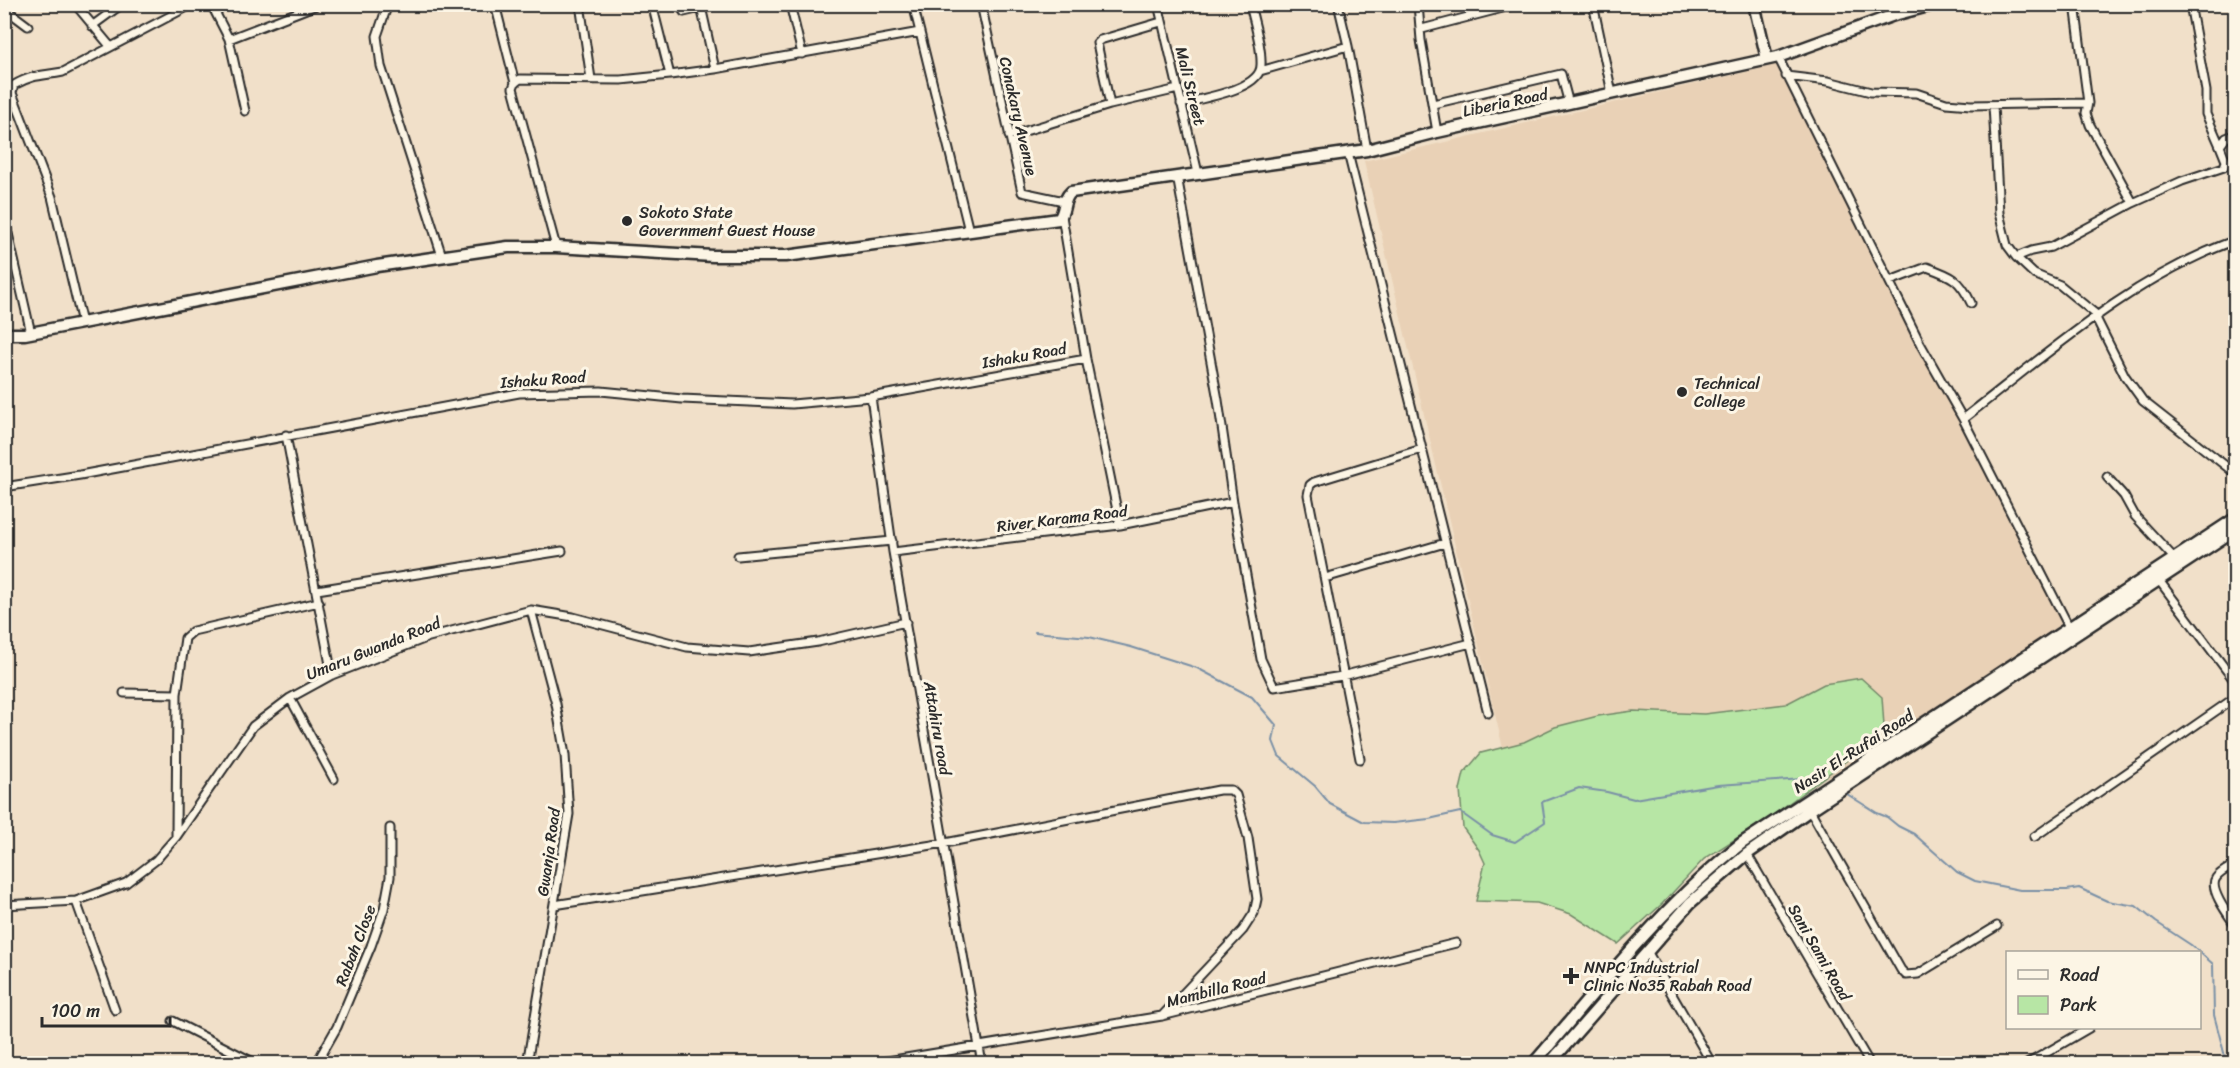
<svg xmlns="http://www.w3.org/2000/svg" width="2240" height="1068" viewBox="0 0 2240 1068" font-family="Sriracha,sans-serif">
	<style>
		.built { fill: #e9d1b6 }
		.green { fill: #b7e6a5; stroke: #718868; stroke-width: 1.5 }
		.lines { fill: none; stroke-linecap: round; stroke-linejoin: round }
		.stream { stroke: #7a90a6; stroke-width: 2 }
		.street-casing { stroke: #2b2b2b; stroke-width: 11 }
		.secondary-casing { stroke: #2b2b2b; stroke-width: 15 }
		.street { stroke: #fcf5e5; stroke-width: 7 }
		.secondary { stroke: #fcf5e5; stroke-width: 10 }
		.poi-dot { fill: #2b2b2b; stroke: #fcf5e5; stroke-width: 2 }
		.labels { text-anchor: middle; stroke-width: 6; stroke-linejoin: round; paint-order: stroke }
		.street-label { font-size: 16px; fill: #2b2b2b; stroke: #fcf5e5 }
		.poi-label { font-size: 16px; fill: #2b2b2b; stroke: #fcf5e5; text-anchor: start }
	</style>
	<rect width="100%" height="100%" fill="#f1e0c9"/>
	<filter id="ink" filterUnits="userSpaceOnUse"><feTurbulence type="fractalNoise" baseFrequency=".0167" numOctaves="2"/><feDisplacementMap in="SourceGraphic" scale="12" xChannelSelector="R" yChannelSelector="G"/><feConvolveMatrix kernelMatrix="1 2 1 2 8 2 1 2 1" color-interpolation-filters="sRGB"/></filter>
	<g filter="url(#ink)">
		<path class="built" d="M1776 65 2065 623 1830 777 1782 778 1516 803 1364 161Z"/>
		<path class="green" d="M1861 678 1882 697 1884 726 1873 741 1773 815 1704 859 1662 904 1618 944 1571 914 1537 903 1476 901 1485 863 1479 850 1463 828 1460 790 1464 773 1481 753 1524 742 1555 727 1598 716 1633 711 1704 714 1786 704 1824 684Z"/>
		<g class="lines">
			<path class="stream" d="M1035 632 1089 637 1131 647 1197 668 1252 697 1276 725 1273 741 1279 756 1315 786 1330 804 1364 822 1393 823 1429 819 1460 812 1492 835 1515 842 1545 822 1542 802 1579 788 1607 792 1634 799 1718 785 1803 779
				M1847 794 1877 813 1887 817 1898 826 1914 834 1957 872 1975 881 2020 890H2067L2079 888 2107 901 2136 906 2156 922 2191 945 2213 964 2214 1015 2227 1064"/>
			<defs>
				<path id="street" d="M75 4 110 46
					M211 4 229 39 245 111
					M388 4 377 36 381 66 442 256
					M495 4 515 83
					M580 4 591 79
					M652 4 670 75
					M679 4 684 12 697 9 702 11 715 69
					M790 4 802 54
					M913 4 969 231
					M981 4 1022 192 1064 201
					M1158 4 1198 173
					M1338 4 1348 46 1367 150
					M1418 4 1421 40 1437 132
					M1593 4 1612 93
					M2075 4 2088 103 2086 113 2090 125 2133 203
					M2190 4 2206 91V114L2220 146
					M4 8 28 26
					M92 26 122 4
					M1422 29 1518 4
					M229 39 319 4
					M1778 57 1921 345 1963 419 2069 627
					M1260 71 1348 46
					M1786 76 1828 81 1871 92 1916 93 1946 103 1971 105 2088 103
					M1181 104C1201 98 1261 90 1261 65 1262 46 1254 23 1250 4
					M1433 104 1561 74 1569 104
					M1110 105 1097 43 1100 40 1161 22
					M1993 105 1999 213 2007 245 2016 257 2034 274 2060 285 2098 316
					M1009 136 1110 105 1178 89
					M1348 153 1488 713
					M1177 176 1218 400 1233 502 1261 659 1274 687 1342 676 1471 643
					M4 216 31 333
					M1062 216 1086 359 1120 525
					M556 247 513 88 515 83 520 79 621 80 670 75 715 69 920 32
					M2016 257 2031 251 2051 247 2133 203 2182 181 2224 167 2226 161 2220 146 2226 138 2236 134
					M1890 281 1927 267C1952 276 1960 279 1971 303
					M2096 318 2125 376 2143 401 2236 474
					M82 323 52 197 12 93 14 85C34 74 42 76 63 72L193 4
					M871 397 893 552 982 1064
					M1963 419C2048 353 2133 277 2236 240
					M286 435 332 675
					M2107 477 2124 496 2135 516 2174 558
					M4 487 80 475 519 393 601 391 682 399 792 404 871 397 1086 359
					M893 552 1120 525 1233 502
					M738 556 892 541
					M1325 578 1445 543
					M2158 579 2236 683
					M317 590 562 551
					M124 693 177 694
					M290 698 334 779
					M1360 759 1308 495 1310 485 1314 482 1422 449
					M1810 810 1901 970 1906 975 1918 974 1997 926
					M176 837 177 694 185 638 193 631 319 602
					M2034 837 2236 697
					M1747 854 1870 1064
					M2236 864C2229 868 2220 872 2216 878 2208 889 2229 916 2236 926
					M76 901 115 1010
					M4 905 76 901 126 883 156 860 176 837 253 726 290 698 332 675 429 637 531 610 573 617 687 647 749 652 818 642 906 622
					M554 905 945 843 1219 790H1231L1236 795 1248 838 1257 899 1254 913 1243 930 1162 1016
					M1647 951 1712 1064
					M173 1021 257 1064
					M316 1064 337 1027 371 946 384 909 390 877V828
					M527 1064 569 814 565 755 556 704 531 610
					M869 1064 1162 1016 1456 943
					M2027 1064 2089 1028"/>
				<path id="secondary" d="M1754 4 1767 59
					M12 334H25L377 266 508 247H556L713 256H786L1059 219C1066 210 1062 200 1071 192L1367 150 1437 132 1778 57 1894 15 1936 4
					M1533 1064C1600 987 1662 906 1742 843L2236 518
					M1549 1064 1690 903 1747 854 1810 810 2236 529"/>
			</defs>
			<use href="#street" class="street-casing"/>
			<use href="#secondary" class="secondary-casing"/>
			<use href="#street" class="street"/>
			<use href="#secondary" class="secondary"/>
		</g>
	</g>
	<g class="poi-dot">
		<circle cx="627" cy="221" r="6"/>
		<circle cx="1682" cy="392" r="6"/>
		<path d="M1568 967h6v6h6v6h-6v6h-6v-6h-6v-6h6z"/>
	</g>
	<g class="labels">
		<g class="street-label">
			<text transform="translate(1191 86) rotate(76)" y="6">Mali Street</text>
			<text transform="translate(1505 102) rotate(-12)" y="6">Liberia Road</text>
			<text transform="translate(1019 116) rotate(77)" y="6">Conakary Avenue</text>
			<text transform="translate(1024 355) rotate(-10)" y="6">Ishaku Road</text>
			<text transform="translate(543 379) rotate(-4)" y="6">Ishaku Road</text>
			<text transform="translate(1062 518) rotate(-7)" y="6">River Karama Road</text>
			<text transform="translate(373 648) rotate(-22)" y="6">Umaru Gwanda Road</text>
			<text transform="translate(938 728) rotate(80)" y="6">Attahiru road</text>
			<text transform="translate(1853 751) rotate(-33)" y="6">Nasir El-Rufai Road</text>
			<text transform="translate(548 852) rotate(-82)" y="6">Gwanja Road</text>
			<text transform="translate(355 945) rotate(-69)" y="6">Rabah Close</text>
			<text transform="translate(1820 952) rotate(60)" y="6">Sani Sami Road</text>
			<text transform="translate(1216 989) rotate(-14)" y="6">Mambilla Road</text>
		</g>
		<g class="poi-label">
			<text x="639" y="218">Sokoto State<tspan x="639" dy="18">Government Guest House</tspan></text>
			<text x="1694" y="389">Technical<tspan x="1694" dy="18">College</tspan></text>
			<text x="1584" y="973">NNPC Industrial<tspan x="1584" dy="18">Clinic No35 Rabah Road</tspan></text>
		</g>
	</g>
	<rect width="2240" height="1068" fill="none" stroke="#fcf5e5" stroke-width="24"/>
	<rect x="12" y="12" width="2216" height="1044" fill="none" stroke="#2b2b2b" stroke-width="2" filter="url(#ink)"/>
	<rect x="2006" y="951" width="195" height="78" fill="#fcf5e5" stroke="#a8a49b" stroke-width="1.5"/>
	<rect x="2018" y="970" width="30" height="9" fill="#fcf5e5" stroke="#a8a49b" stroke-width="1.5"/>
	<text x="2060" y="981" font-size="18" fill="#2b2b2b">Road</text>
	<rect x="2018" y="996" width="30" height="18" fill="#b7e6a5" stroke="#a8a49b" stroke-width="1.5"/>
	<text x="2060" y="1011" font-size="18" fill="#2b2b2b">Park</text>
	<path d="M42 1017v9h128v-9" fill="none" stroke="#2b2b2b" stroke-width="3"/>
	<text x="51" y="1017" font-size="18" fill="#2b2b2b" stroke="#fcf5e5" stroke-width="4.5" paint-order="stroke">100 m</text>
</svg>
